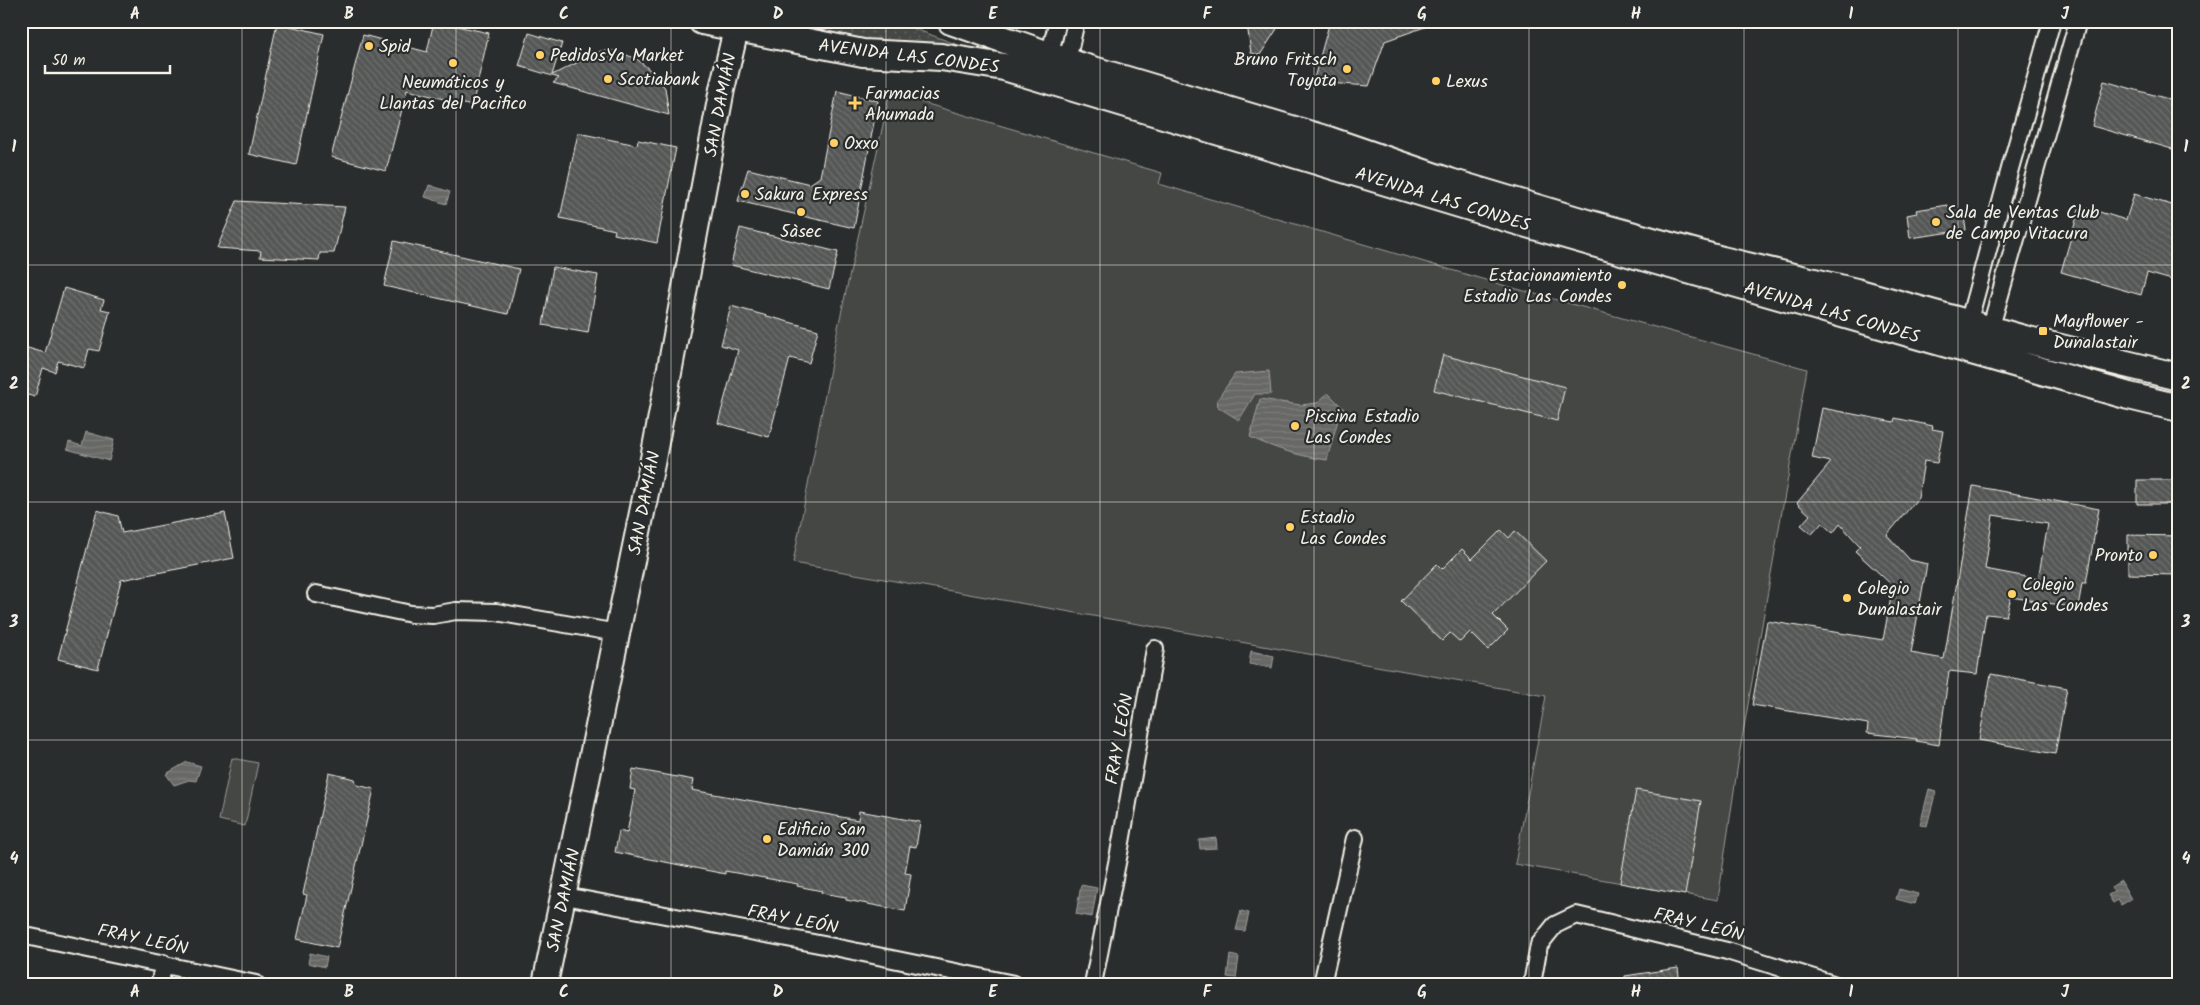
<svg xmlns="http://www.w3.org/2000/svg" width="2200" height="1005" viewBox="0 0 2200 1005" font-family="Kalam,sans-serif">
	<style>
		.grass { fill: url(#grass-dots); stroke: #9c9c96 }
		.pitch { fill: #444645; stroke: #9c9c96 }
		.water { fill: url(#water-rules); stroke: #9f9f9a }
		.building { fill: url(#building-back-hatch); stroke: #f4f1e8; fill-rule: evenodd }
		.lines { fill: none; stroke-linecap: round; stroke-linejoin: round }
		.street-casing { stroke: #f4f1e8; stroke-width: 20 }
		.secondary-casing { stroke: #f4f1e8; stroke-width: 28 }
		.primary-casing { stroke: #f4f1e8; stroke-width: 30 }
		.street { stroke: #2a2d2e; stroke-width: 16 }
		.secondary { stroke: #2a2d2e; stroke-width: 24 }
		.primary { stroke: #2a2d2e; stroke-width: 26 }
		.grid { fill: none; stroke: #f4f1e8; stroke-width: 1; stroke-opacity: 0.55 }
		.poi-dot { fill: #ffd166; stroke: #2a2d2e; stroke-width: 2 }
		.labels { text-anchor: middle; stroke-width: 4.5; stroke-linejoin: round; paint-order: stroke }
		.poi-label { font-size: 18px; fill: #f4f1e8; stroke: #2a2d2e; text-anchor: start }
		.street-label { font-size: 18px; fill: #f4f1e8; stroke: #2a2d2e }
		.neatline { fill: none; stroke: #f4f1e8; stroke-width: 2 }
		.grid-label { font-size: 16px; text-anchor: middle; font-weight: bold; fill: #f4f1e8 }
	</style>
	<defs>
		<pattern id="grass-dots" width="8" height="8" patternUnits="userSpaceOnUse" patternTransform="scale(1.25)"><rect width="8" height="8" fill="#444645"/><path d="M2 2h.1M6 6h.1" fill="none" stroke="#606160" stroke-width="1.8" stroke-linecap="round"/></pattern>
		<pattern id="water-rules" width="6" height="5" patternUnits="userSpaceOnUse" patternTransform="scale(1.25)"><rect width="6" height="5" fill="#676866"/><path d="M0 2.5h6" fill="none" stroke="#7d7e7c"/></pattern>
		<pattern id="building-back-hatch" width="6" height="6" patternUnits="userSpaceOnUse" patternTransform="scale(1.25)"><rect width="6" height="6" fill="#555756"/><path d="M-1 5l2 2M0 0l6 6M5-1l2 2" fill="none" stroke="#6e706e"/></pattern>
	</defs>
	<rect width="100%" height="100%" fill="#2a2d2e"/>
	<filter id="ink" filterUnits="userSpaceOnUse"><feTurbulence type="fractalNoise" baseFrequency=".02" numOctaves="2"/><feDisplacementMap in="SourceGraphic" scale="10" xChannelSelector="R" yChannelSelector="G"/><feConvolveMatrix kernelMatrix="1 2 1 2 8 2 1 2 1" color-interpolation-filters="sRGB"/></filter>
	<g filter="url(#ink)">
		<path class="grass" d="M803 21H893L964 47 847 38 810 30 805 26Z"/>
		<path class="pitch" d="M890 93 1162 173 1159 184 1499 284 1807 369 1740 750 1718 900 1515 864 1546 696 793 563 837 332Z
			M232 758 258 763 245 826 219 820Z"/>
		<path class="water" d="M429 185 450 192 446 204 425 197Z
			M1269 371 1271 394H1255L1239 420 1218 407 1217 400 1235 374Z
			M1328 393 1344 409 1339 416 1327 460C1299 456 1275 449 1250 437L1260 399 1301 405 1317 403Z
			M86 432 114 440 109 461 67 449 69 442 82 446Z
			M1251 651 1274 656 1272 668 1249 664Z
			M187 762 201 766 196 781 189 780 174 785 166 774Z
			M1929 789 1936 791 1927 826 1920 825Z
			M1216 838 1217 848 1200 849 1199 840Z
			M2121 881 2131 899 2121 905 2118 900 2113 903 2108 895 2114 892 2111 887Z
			M1081 885 1097 888 1092 917 1076 914Z
			M1899 889 1918 894 1915 904 1896 899Z
			M1241 911 1249 913 1245 931 1236 930Z
			M310 953 327 957 325 967 308 963Z
			M1230 955 1239 957 1236 978 1227 977Z"/>
		<path class="building" d="M434 21 489 33 472 106 407 90 386 171 331 157 363 35 427 52Z
			M1241 21H1282L1260 55 1251 53 1248 31Z
			M1330 21H1436V23L1385 41 1369 86 1313 82Z
			M277 23 324 34 296 165 249 154Z
			M529 33 562 43 552 75 601 51H616L637 59 656 75 665 88 669 115 553 83 559 78 519 66Z
			M2104 81 2179 102V151L2092 126Z
			M837 91 878 101 854 228 738 201 748 169 810 184 820 177Z
			M578 133 637 145 638 140 676 148 657 243 614 234 615 230 560 218Z
			M2134 194 2179 207V282L2147 273 2141 295 2061 272 2080 206 2126 220Z
			M237 201 345 207 334 253H320L319 260 260 257 261 251 217 248Z
			M1948 205 1949 212 1963 210 1966 230 1910 238 1907 215 1917 213 1916 210Z
			M740 228 838 252 829 289 731 265Z
			M394 241 519 269 508 314 384 286Z
			M553 267 598 275 588 333 543 325Z
			M64 288 104 300 101 309 110 311 99 351 89 349 84 368 58 361 55 372 43 368 35 397 21 393V346L45 353Z
			M731 306 818 330 809 363 790 358 769 437 718 423 738 350 721 345Z
			M1443 355 1565 387 1557 421 1434 390Z
			M1822 408 1894 422 1895 418 1933 426 1932 429 1943 431 1937 463 1924 461 1918 498 1887 535 1910 560 1927 564 1911 653 1944 659 1973 486 2099 509 2086 583H2082L2078 608 2011 597 2006 616 1986 614 1977 674 1949 671 1939 745 1916 741 1917 739 1867 733 1868 724 1752 705 1767 621 1883 640 1893 586 1855 551 1860 546 1840 524 1833 533 1822 523 1812 534 1801 525 1810 515 1797 503 1831 462 1812 458ZM1993 515 2048 524 2038 579 1985 569Z
			M2137 480H2179V504H2137Z
			M97 510 118 516 122 533 225 513 234 558 121 580 98 669 58 659Z
			M1501 530 1509 538 1515 531 1546 561 1493 615 1508 630 1488 650 1470 632 1460 642 1450 633 1442 641 1401 601 1437 564 1442 569 1462 549 1472 559Z
			M2128 535 2179 536V575L2128 574Z
			M1991 674 2067 688 2055 754 1979 740Z
			M633 769 694 780 692 790 858 820 859 811 920 822 916 847 910 846 905 873 911 874 905 911 846 900V897L821 893 822 891 797 886 798 884 725 871V874L615 852 619 831 627 833 635 790 630 789Z
			M329 773 355 779 357 785 374 789 337 948 297 939 307 895 303 894Z
			M1636 790 1701 801 1685 895 1620 883Z
			M1678 968 1680 984H1625V976Z"/>
		<g class="lines">
			<defs>
				<path id="street" d="M1049 56 1058 21
					M1067 61 1076 21
					M1968 324 2011 165 2052 21
					M1990 330 2078 21
					M316 594 411 614 433 615 456 611 496 612 618 633
					M565 896 829 946 1014 984
					M21 935 256 984
					M160 984 163 963
					M1093 984 1120 848 1155 649
					M1322 984 1355 838
					M1532 984 1539 945 1555 925 1576 915 1727 951 1833 984"/>
				<path id="secondary" d="M545 984 652 464 722 89 738 21"/>
				<path id="primary" d="M702 21 863 53 941 57 1004 67 1506 218 2129 396 2179 408
					M951 21 1080 66 1328 140 1450 182 1587 223 1722 260 1856 292 2024 339 2179 377"/>
			</defs>
			<use href="#street" class="street-casing"/>
			<use href="#secondary" class="secondary-casing"/>
			<use href="#primary" class="primary-casing"/>
			<use href="#street" class="street"/>
			<use href="#secondary" class="secondary"/>
			<use href="#primary" class="primary"/>
		</g>
	</g>
	<path class="grid" d="M242 21V984M456 21V984M671 21V984M886 21V984M1100 21V984M1314 21V984M1529 21V984M1744 21V984M1958 21V984M21 265H2179M21 502H2179M21 740H2179"/>
	<g class="poi-dot">
		<circle cx="369" cy="46" r="5"/>
		<circle cx="540" cy="55" r="5"/>
		<circle cx="453" cy="63" r="5"/>
		<circle cx="1347" cy="69" r="5"/>
		<circle cx="608" cy="79" r="5"/>
		<circle cx="1436" cy="81" r="5"/>
		<path d="M852.5 95.5h5v5h5v5h-5v5h-5v-5h-5v-5h5z"/>
		<circle cx="834" cy="143" r="5"/>
		<circle cx="745" cy="194" r="5"/>
		<circle cx="801" cy="212" r="5"/>
		<circle cx="1936" cy="222" r="5"/>
		<circle cx="1622" cy="285" r="5"/>
		<rect x="2038" y="326" width="10" height="10" rx="2.5"/>
		<circle cx="1295" cy="426" r="5"/>
		<circle cx="1290" cy="527" r="5"/>
		<circle cx="2153" cy="555" r="5"/>
		<circle cx="2012" cy="594" r="5"/>
		<circle cx="1847" cy="598" r="5"/>
		<circle cx="767" cy="839" r="5"/>
	</g>
	<g class="labels">
		<g class="poi-label">
			<text x="379" y="52">Spid</text>
			<text x="550" y="61">PedidosYa Market</text>
			<text x="1337" y="65" text-anchor="end">Bruno Fritsch<tspan x="1337" dy="21">Toyota</tspan></text>
			<text x="618" y="85">Scotiabank</text>
			<text x="1446" y="87">Lexus</text>
			<text x="453" y="88" text-anchor="middle">Neumáticos y<tspan x="453" dy="21">Llantas del Pacifico</tspan></text>
			<text x="865" y="99">Farmacias<tspan x="865" dy="21">Ahumada</tspan></text>
			<text x="844" y="149">Oxxo</text>
			<text x="755" y="200">Sakura Express</text>
			<text x="1946" y="218">Sala de Ventas Club<tspan x="1946" dy="21">de Campo Vitacura</tspan></text>
			<text x="801" y="237" text-anchor="middle">5àsec</text>
			<text x="1612" y="281" text-anchor="end">Estacionamiento<tspan x="1612" dy="21">Estadio Las Condes</tspan></text>
			<text x="2053" y="327">Mayflower -<tspan x="2053" dy="21">Dunalastair</tspan></text>
			<text x="1305" y="422">Piscina Estadio<tspan x="1305" dy="21">Las Condes</tspan></text>
			<text x="1300" y="523">Estadio<tspan x="1300" dy="21">Las Condes</tspan></text>
			<text x="2143" y="561" text-anchor="end">Pronto</text>
			<text x="2022" y="590">Colegio<tspan x="2022" dy="21">Las Condes</tspan></text>
			<text x="1857" y="594">Colegio<tspan x="1857" dy="21">Dunalastair</tspan></text>
			<text x="777" y="835">Edificio San<tspan x="777" dy="21">Damián 300</tspan></text>
		</g>
		<g class="street-label">
			<text transform="translate(909 56) rotate(7)" y="6">AVENIDA LAS CONDES</text>
			<text transform="translate(720 105) rotate(-79)" y="6">SAN DAMIÁN</text>
			<text transform="translate(1443 199) rotate(17)" y="6">AVENIDA LAS CONDES</text>
			<text transform="translate(1832 312) rotate(16)" y="6">AVENIDA LAS CONDES</text>
			<text transform="translate(644 503) rotate(-79)" y="6">SAN DAMIÁN</text>
			<text transform="translate(1119 739) rotate(-80)" y="6">FRAY LEÓN</text>
			<text transform="translate(563 900) rotate(-78)" y="6">SAN DAMIÁN</text>
			<text transform="translate(793 919) rotate(11)" y="6">FRAY LEÓN</text>
			<text transform="translate(1699 924) rotate(14)" y="6">FRAY LEÓN</text>
			<text transform="translate(143 939) rotate(12)" y="6">FRAY LEÓN</text>
		</g>
	</g>
	<rect width="2200" height="1005" fill="none" stroke="#2a2d2e" stroke-width="55"/>
	<path d="M45 65v8h125v-8" fill="none" stroke="#f4f1e8" stroke-width="2.5"/>
	<text x="52" y="65" font-size="15" fill="#f4f1e8" stroke="#2a2d2e" stroke-width="4" paint-order="stroke">50 m</text>
	<rect x="28" y="28" width="2144" height="950" class="neatline"/>
	<g class="grid-label">
		<text x="135" y="19">A</text>
		<text x="349" y="19">B</text>
		<text x="564" y="19">C</text>
		<text x="778" y="19">D</text>
		<text x="993" y="19">E</text>
		<text x="1207" y="19">F</text>
		<text x="1422" y="19">G</text>
		<text x="1636" y="19">H</text>
		<text x="1851" y="19">I</text>
		<text x="2065" y="19">J</text>
		<text x="14" y="152">1</text>
		<text x="2186" y="152">1</text>
		<text x="14" y="389">2</text>
		<text x="2186" y="389">2</text>
		<text x="14" y="627">3</text>
		<text x="2186" y="627">3</text>
		<text x="14" y="864">4</text>
		<text x="2186" y="864">4</text>
		<text x="135" y="997">A</text>
		<text x="349" y="997">B</text>
		<text x="564" y="997">C</text>
		<text x="778" y="997">D</text>
		<text x="993" y="997">E</text>
		<text x="1207" y="997">F</text>
		<text x="1422" y="997">G</text>
		<text x="1636" y="997">H</text>
		<text x="1851" y="997">I</text>
		<text x="2065" y="997">J</text>
	</g>
</svg>
